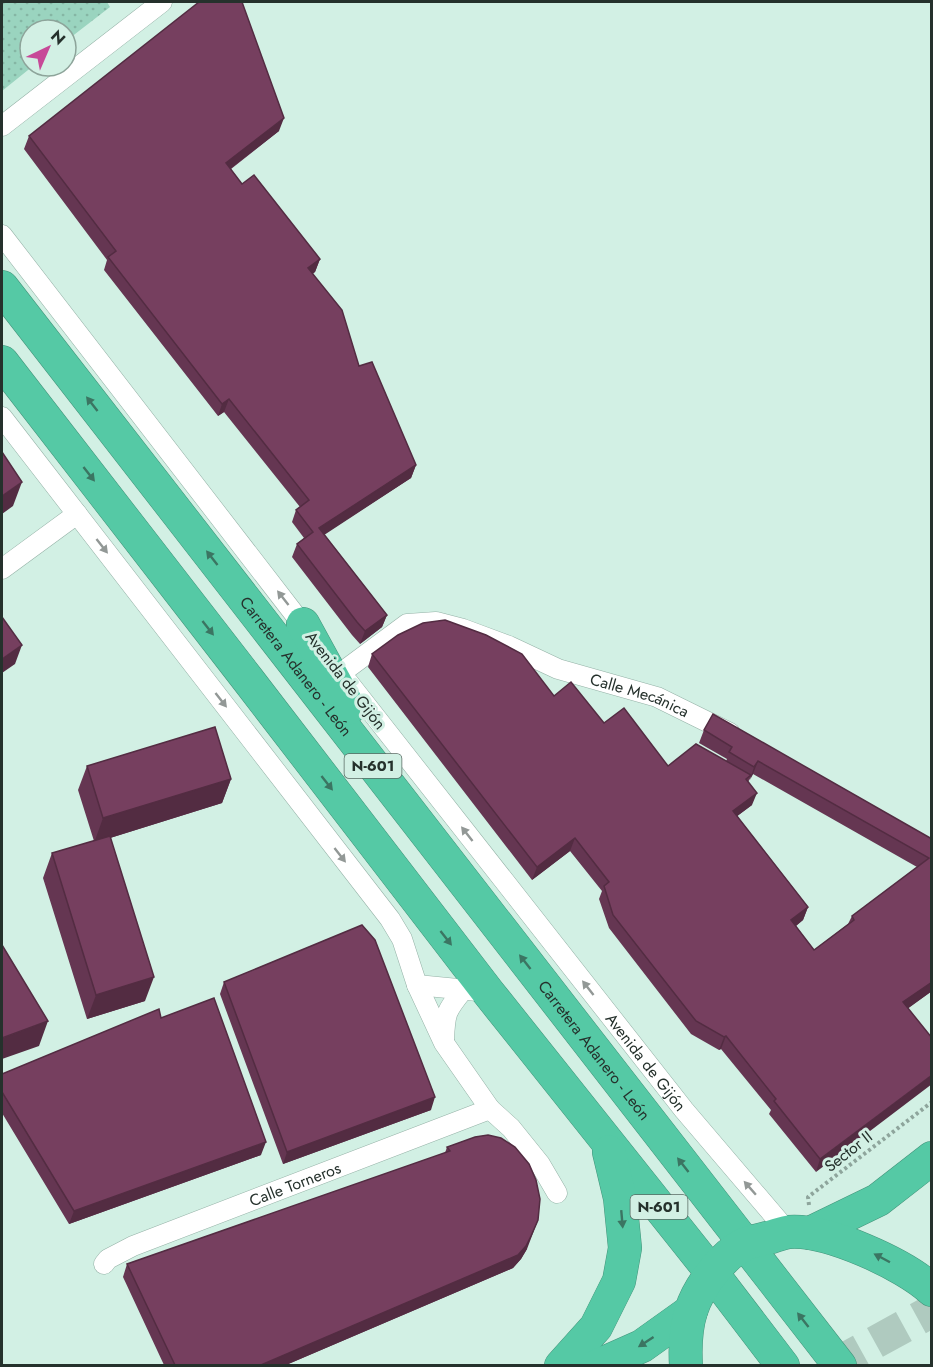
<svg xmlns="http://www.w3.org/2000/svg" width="933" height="1367" viewBox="0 0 933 1367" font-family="Jost,sans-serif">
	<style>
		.grass { fill: url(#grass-dots) }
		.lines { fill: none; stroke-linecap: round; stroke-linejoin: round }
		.highway-tunnel { stroke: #afcabf; stroke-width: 33; stroke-dasharray: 33 16; stroke-linecap: butt }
		.street-casing { stroke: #94b1a6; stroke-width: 21 }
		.highway-casing { stroke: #44947b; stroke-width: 34 }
		.path { stroke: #8ea59c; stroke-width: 4; stroke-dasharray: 3 3; stroke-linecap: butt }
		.street { stroke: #fff; stroke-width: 20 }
		.highway { stroke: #55c9a5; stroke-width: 33 }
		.wall { fill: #653652; fill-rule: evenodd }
		.shaded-wall { fill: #532c42 }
		.building { fill: #763f5f; stroke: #532c42; stroke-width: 1.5 }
		.oneway { fill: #3b7562 }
		.oneway2 { fill: #929896 }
		.labels { text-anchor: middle; stroke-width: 6; stroke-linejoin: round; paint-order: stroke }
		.shield { fill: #d2f0e4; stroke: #596a63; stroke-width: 1.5 }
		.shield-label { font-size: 15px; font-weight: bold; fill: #25312c }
		.street-label { font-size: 16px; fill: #25312c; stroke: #d2f0e4 }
	</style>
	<defs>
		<pattern id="grass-dots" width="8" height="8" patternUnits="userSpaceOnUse" patternTransform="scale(1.5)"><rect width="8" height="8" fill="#9ad4bf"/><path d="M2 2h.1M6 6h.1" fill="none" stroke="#85b6a4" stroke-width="1.8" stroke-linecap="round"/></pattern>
	</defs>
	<rect width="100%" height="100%" fill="#d2f0e4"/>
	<path class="grass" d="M2 2H107L110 7 66 41V30H30V66H33L2 91Z"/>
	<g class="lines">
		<path class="highway-tunnel" d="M832 1366 932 1311"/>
		<defs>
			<g id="street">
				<path d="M2 126 162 2"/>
				<path d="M2 235 309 633"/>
				<path d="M2 417 390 919 402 939 417 985 488 992"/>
				<path d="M2 569 77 514"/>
				<path id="s1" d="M341 673 407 624 436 622 463 629 509 646 558 669 657 697 730 733"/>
				<path id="s2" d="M348 682 684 1110 788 1232"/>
				<path d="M417 985 444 1043 490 1109 511 1128 540 1164 557 1193"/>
				<path d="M444 1040C445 1013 446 1011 463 990"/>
				<path id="s3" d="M104 1264 108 1259 133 1246 490 1109"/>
			</g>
			<g id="highway">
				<path id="s4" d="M2 287 840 1366"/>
				<path d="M2 362 249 681 488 992 712 1273 783 1366"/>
				<path d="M303 624 349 708"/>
				<path d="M810 1233 878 1200 932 1158"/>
				<path d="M561 1366 596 1327 619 1281 625 1248 620 1198 609 1152"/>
				<path d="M597 1366 642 1346 691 1311"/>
				<path d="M686 1366C685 1349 686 1327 691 1311 698 1288 722 1255 745 1244 753 1241 763 1239 771 1237 777 1235 783 1233 789 1232 827 1229 904 1264 932 1290"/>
			</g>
		</defs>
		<use href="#street" class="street-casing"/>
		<use href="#highway" class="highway-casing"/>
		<path class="path" d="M809 1205 808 1197 932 1102"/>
		<use href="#street" class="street"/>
		<use href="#highway" class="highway"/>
	</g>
	<path class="wall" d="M279 131 231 169 242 184 320 259 315 272 313 273 359 366 416 465 411 478 324 534 387 615 382 627 360 644 352 635 292 557 297 544 304 538 292 522 296 510 300 507 224 412 218 416 104 270 107 260 24 149 29 136Z
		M372 654 554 696 604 723 668 766 726 761 727 759 699 743 704 730 932 839V991L908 1008 816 1172 769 1114 771 1110 721 1049 719 1050 691 1034 609 928 599 899 602 891 570 851 532 880 368 667ZM753 774 917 867 852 916 848 924 814 950 796 926 803 920 808 907 737 816 752 805 748 782Z
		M87 766 231 779 222 803 110 838 145 1001 87 1019 43 878 52 853 94 841 78 790Z
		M224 982 431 1110 283 1164 220 994Z
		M161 1018 261 1155 69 1224 2 1113V1074Z
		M447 1147 527 1249 521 1259 513 1268 286 1365H164L123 1277 127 1264 445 1153Z"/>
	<path class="shaded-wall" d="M284 118 279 131 221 176 226 163Z
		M320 259 315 272 304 280 308 268Z
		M229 399 224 412 218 416 222 404Z
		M416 465 411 478 315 541 319 528Z
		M22 482 13 506 2 514V496Z
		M387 615 382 627 360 644 365 631Z
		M22 645 15 664 2 673V659Z
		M758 761 753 774 750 780 754 767Z
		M231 779 222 803 94 843 103 818Z
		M757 793 752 805 728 823 733 811Z
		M575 838 570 851 532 880 537 867Z
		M808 907 803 920 787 933 791 920Z
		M154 977 145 1001 87 1019 96 995Z
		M932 982V991L899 1015 903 1002Z
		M48 1021 39 1046 2 1059V1038Z
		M726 1036 721 1049 719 1050 724 1037Z
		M932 1075V1084L816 1172 820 1159Z
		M435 1097 431 1110 283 1164 287 1152Z
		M266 1142 261 1155 69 1224 74 1211Z
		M538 1220 527 1249 521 1259 513 1268 286 1365H261Z"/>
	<path class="building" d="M199 2H242L284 118 226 163 242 184 254 175 320 259 308 268 342 310 359 366 372 362 416 465 319 528 387 615 365 631 357 622 297 544 313 532 296 510 309 500 229 399 222 404 108 257 116 251 29 136Z
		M2 452 22 482 2 496Z
		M2 617 22 645 2 659Z
		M445 620 486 635 522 654 554 696 571 682 604 723 624 708 668 766 696 744 751 775 746 779 757 793 733 811 808 907 791 920 814 950 854 920 852 916 929 858 758 761 754 767 729 752 732 747 704 730 713 714 932 839V982L903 1002 932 1038V1075L820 1159 774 1101 776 1099 726 1036 724 1037 696 1021 613 915 604 886 609 882 575 838 537 867 372 654 398 635 423 623Z
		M215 727 231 779 103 818 87 766Z
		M110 836 154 977 96 995 52 853Z
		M362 925 375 940 435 1097 287 1152 224 982Z
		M2 945 48 1021 2 1038Z
		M214 998 266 1142 74 1211 2 1092V1074L159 1009 161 1018Z
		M488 1135 501 1138 515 1147 529 1164 536 1180 540 1199 538 1220 531 1236 526 1246 518 1255 261 1365H175L127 1264 450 1151 447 1147 475 1137Z"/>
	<defs><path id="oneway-solid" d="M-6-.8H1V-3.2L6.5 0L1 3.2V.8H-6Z" transform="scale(1.5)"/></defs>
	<g class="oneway">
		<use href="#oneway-solid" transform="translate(92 404) rotate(-128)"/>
		<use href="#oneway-solid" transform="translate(89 474) rotate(52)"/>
		<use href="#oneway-solid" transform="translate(212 558) rotate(-128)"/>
		<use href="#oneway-solid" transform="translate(208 628) rotate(52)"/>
		<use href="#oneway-solid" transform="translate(327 783) rotate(52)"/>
		<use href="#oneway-solid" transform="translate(446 938) rotate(52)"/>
		<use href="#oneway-solid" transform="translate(525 962) rotate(-128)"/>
		<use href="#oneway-solid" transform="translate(683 1165) rotate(-128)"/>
		<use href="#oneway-solid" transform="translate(622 1219) rotate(85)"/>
		<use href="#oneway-solid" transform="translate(882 1258) rotate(-152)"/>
		<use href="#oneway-solid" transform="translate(803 1320) rotate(-128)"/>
		<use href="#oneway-solid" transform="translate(646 1342) rotate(147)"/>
	</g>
	<g class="oneway2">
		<use href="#oneway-solid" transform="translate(102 546) rotate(52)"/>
		<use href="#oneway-solid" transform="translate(283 598) rotate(-128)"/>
		<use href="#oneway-solid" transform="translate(221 700) rotate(52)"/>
		<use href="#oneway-solid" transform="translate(467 834) rotate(-128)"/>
		<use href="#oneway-solid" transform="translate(340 855) rotate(52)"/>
		<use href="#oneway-solid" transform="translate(588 988) rotate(-128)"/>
		<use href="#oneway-solid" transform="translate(750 1188) rotate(-131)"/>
	</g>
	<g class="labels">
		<g class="shield">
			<rect x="344.5" y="754" width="57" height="24" rx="4.5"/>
			<rect x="630.5" y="1195" width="57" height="24" rx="4.5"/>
		</g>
		<g class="shield-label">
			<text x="373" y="771">N-601</text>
			<text x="659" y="1212">N-601</text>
		</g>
		<g class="street-label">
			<text dy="6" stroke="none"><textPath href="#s4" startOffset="480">Carretera Adanero - León</textPath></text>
			<text transform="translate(346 680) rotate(52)" y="6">Avenida de Gijón</text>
			<text dy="6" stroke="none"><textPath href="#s1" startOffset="328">Calle Mecánica</textPath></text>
			<text dy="6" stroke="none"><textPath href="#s4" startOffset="966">Carretera Adanero - León</textPath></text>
			<text dy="6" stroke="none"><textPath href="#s2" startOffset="483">Avenida de Gijón</textPath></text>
			<text transform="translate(848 1151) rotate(-38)" y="6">Sector II</text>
			<text dy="6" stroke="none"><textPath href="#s3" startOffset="208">Calle Torneros</textPath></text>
		</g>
	</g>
	<rect width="933" height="1367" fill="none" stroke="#25312c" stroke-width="6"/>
	<g transform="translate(48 48) rotate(44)"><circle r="28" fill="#d2f0e4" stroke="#8da49a" stroke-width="1.5"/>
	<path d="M0-4.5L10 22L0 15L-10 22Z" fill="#c74998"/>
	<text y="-9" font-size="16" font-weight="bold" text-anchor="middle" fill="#25312c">N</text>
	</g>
</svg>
